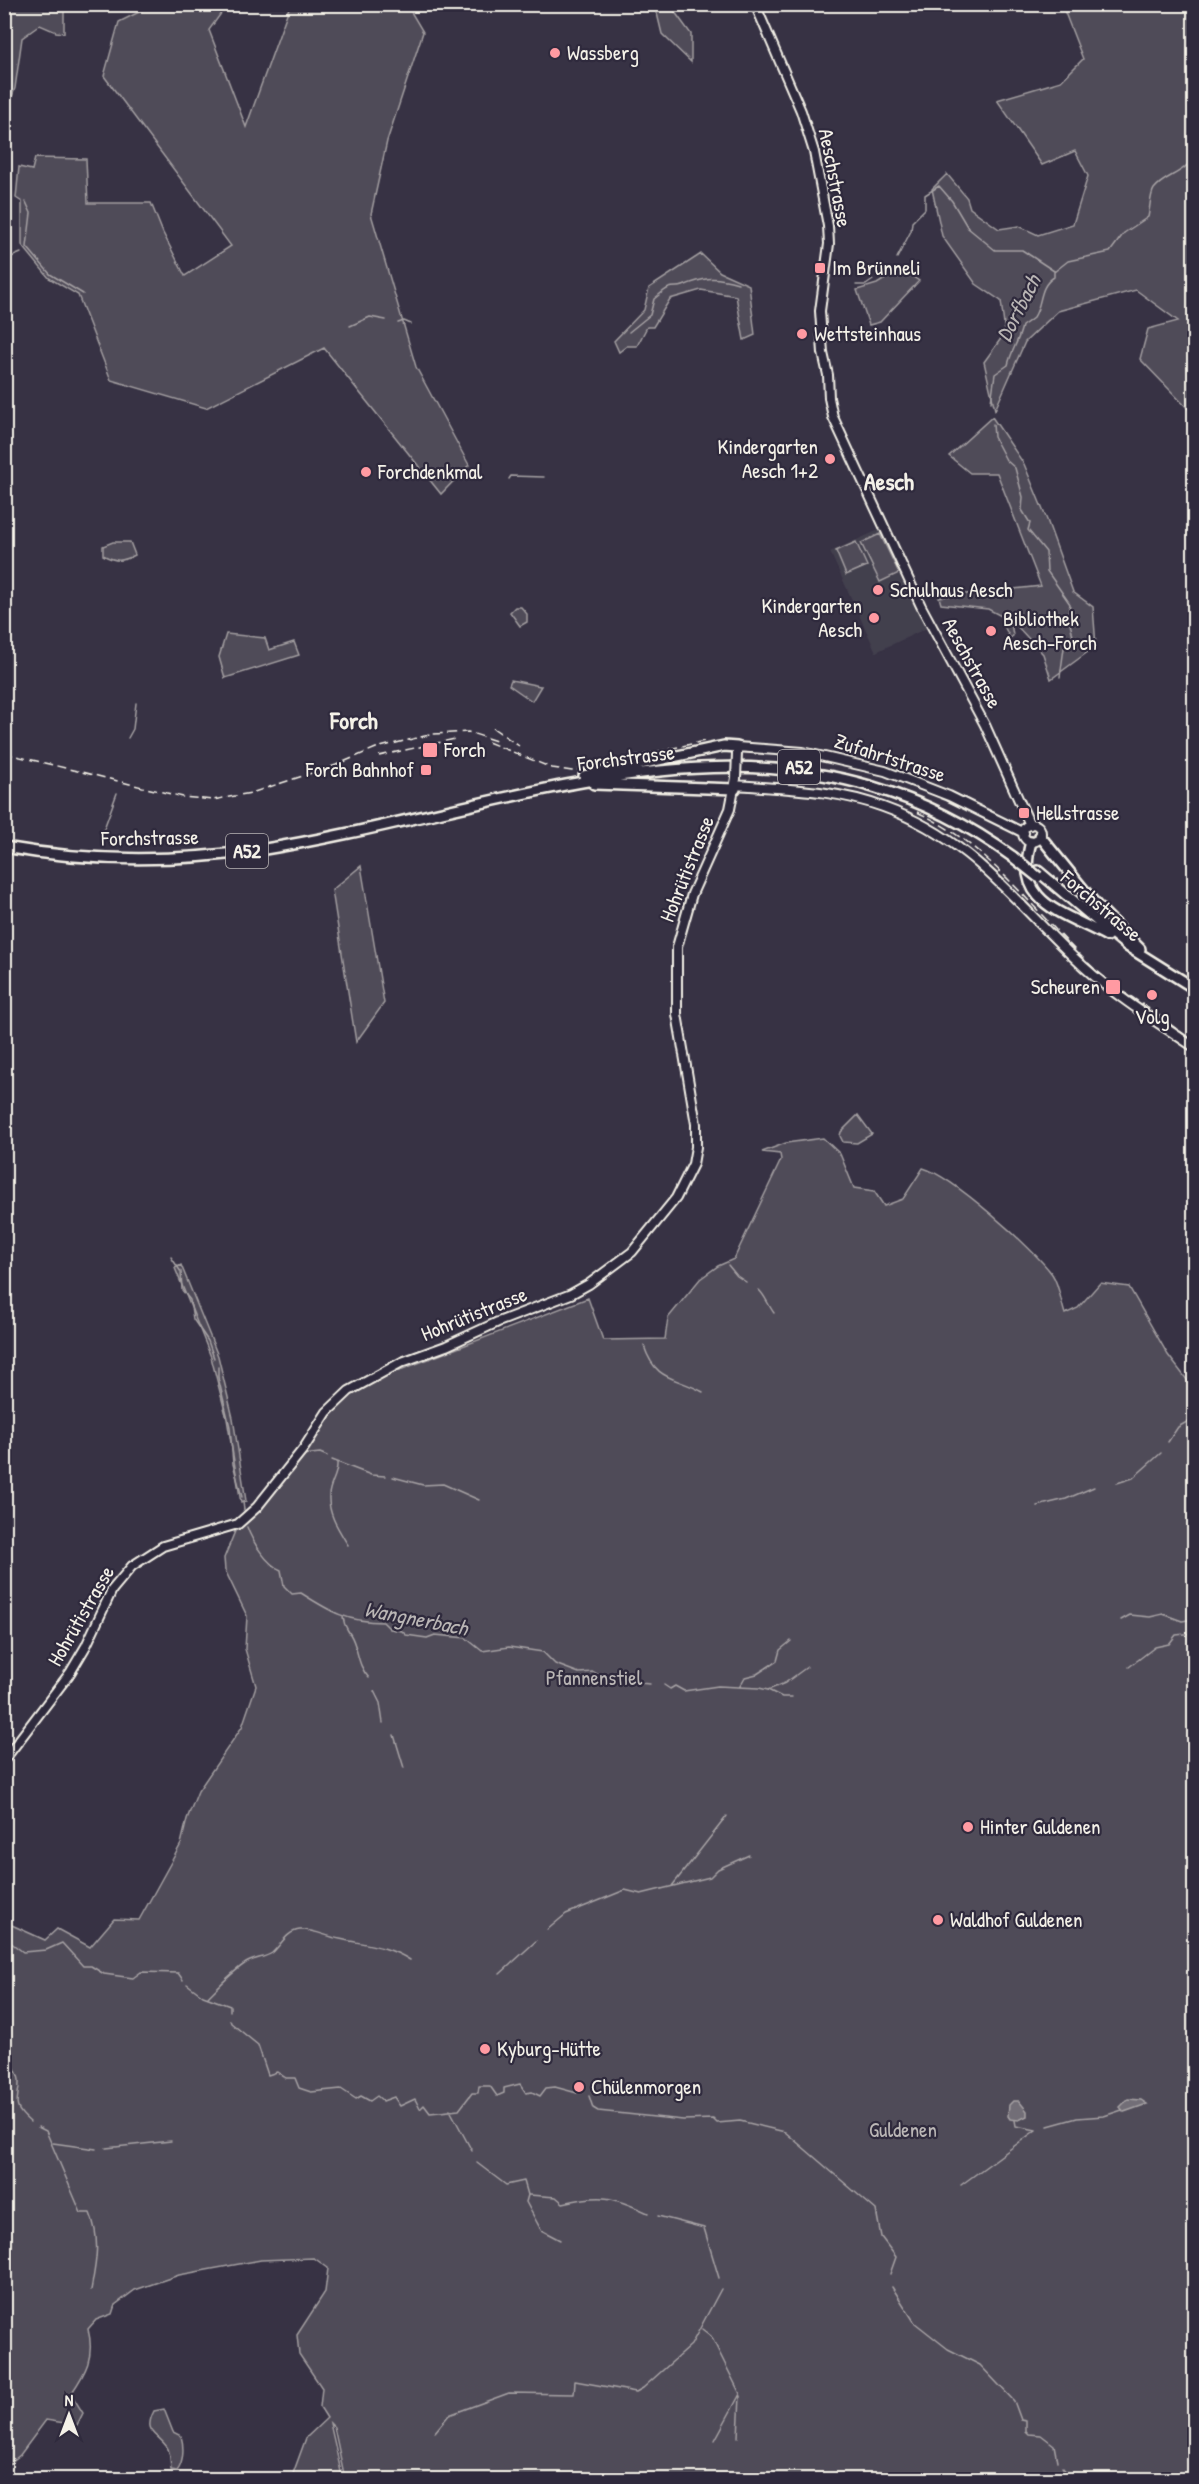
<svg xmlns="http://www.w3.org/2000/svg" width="1199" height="2484" viewBox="0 0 1199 2484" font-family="'Patrick Hand',sans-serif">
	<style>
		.built { fill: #433f4e }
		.green { fill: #504b59; stroke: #a29ea0; stroke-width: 1.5 }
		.water { fill: #726e77; stroke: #a6a2a4; stroke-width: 1.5 }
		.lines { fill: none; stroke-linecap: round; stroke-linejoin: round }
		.stream { stroke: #a6a2a4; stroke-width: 1.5 }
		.secondary-casing { stroke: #f4f1e8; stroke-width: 12 }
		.highway-casing { stroke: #f4f1e8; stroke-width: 14 }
		.secondary { stroke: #2f2a3d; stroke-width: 8 }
		.highway { stroke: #2f2a3d; stroke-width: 9 }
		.rail { stroke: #f4f1e8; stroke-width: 1.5; stroke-dasharray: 9 4.5; stroke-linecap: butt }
		.secondary-bridge-casing { stroke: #f4f1e8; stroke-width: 12; stroke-linecap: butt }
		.highway-bridge-casing { stroke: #f4f1e8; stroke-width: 14; stroke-linecap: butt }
		.secondary-bridge { stroke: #2f2a3d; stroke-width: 8 }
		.highway-bridge { stroke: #2f2a3d; stroke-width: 9 }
		.poi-dot { fill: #ff9aa2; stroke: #2f2a3d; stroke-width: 2 }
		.labels { text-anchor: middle; stroke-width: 4.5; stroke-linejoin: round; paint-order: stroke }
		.shield { fill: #2f2a3d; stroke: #b9b5b5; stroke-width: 1.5 }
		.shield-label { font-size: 20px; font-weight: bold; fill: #f4f1e8 }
		.poi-label { font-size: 21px; fill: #f4f1e8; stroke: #2f2a3d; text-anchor: start }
		.street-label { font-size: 21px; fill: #f4f1e8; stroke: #2f2a3d }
		.park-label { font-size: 21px; fill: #bbb7b6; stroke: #2f2a3d }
		.water-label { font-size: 22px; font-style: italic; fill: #bab6b5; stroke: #2f2a3d }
		.quarter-label { font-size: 24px; font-weight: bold; fill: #f4f1e8; stroke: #2f2a3d }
	</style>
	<rect width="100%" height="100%" fill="#373244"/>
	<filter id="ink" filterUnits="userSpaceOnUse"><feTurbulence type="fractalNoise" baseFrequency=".0167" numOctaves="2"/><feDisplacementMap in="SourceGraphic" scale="12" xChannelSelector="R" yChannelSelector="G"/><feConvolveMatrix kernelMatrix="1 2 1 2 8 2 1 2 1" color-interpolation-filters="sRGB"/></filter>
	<g filter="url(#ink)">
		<path class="built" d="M881 529 927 628 876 652 830 552Z"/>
		<path class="green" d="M5 4 64 5V33L56 32 40 25 22 38 15 88 5 117Z
			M153 5H227L209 30 246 127 290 5H407L423 32 387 141 371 214 416 367 469 465 441 494 324 348 206 408 111 380 78 295 49 278 22 245V202L16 198 19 167 32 170 35 158 86 159 88 203H151L163 233 185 276 231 246 104 76 119 22Z
			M655 5H673L672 8 691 34V62L662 34Z
			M1062 5H1194V415L1140 359 1148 329 1178 321 1136 290 1058 311 1025 342 995 410 984 362 1005 333 1001 301 976 284 942 236 932 189 947 174 967 198 970 208 999 229 1019 226 1038 235 1073 224 1088 176 1075 151 1042 165 997 100 1061 81 1083 59Z
			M701 254 720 272 749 285 755 335 744 340 736 296 701 290 670 299 653 327H647L637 346H627L619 352 614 341 644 310 649 288Z
			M901 269 919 281 880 322 869 325 857 290 877 284Z
			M992 417 1024 464 1047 520 1073 592 1093 607 1096 646 1051 679 1043 654 1015 624 1011 622 1013 636 1010 638 1003 624 1009 620 988 609 941 604 939 597 1041 586 997 473H970L949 456Z
			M880 534 899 573 880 582 861 543Z
			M113 542H130L135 555C122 562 116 562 103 555V546Z
			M856 542 867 566 846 575 836 551Z
			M515 607H521L527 614V622L520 626 510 612Z
			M226 634 265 638 269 650 294 642 299 655 225 678 219 657Z
			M511 680 540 686H541L532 701 509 685Z
			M361 866 384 1003 356 1042 332 890Z
			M858 1115 872 1134 857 1143 843 1142 840 1136 841 1132Z
			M823 1138 840 1154 854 1188 874 1191 884 1206 903 1199 923 1168C952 1176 1034 1249 1052 1274 1059 1284 1061 1302 1065 1314L1078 1308 1100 1283 1129 1287 1168 1355 1194 1389V2479H345L334 2427 330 2423 342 2476 333 2479H291L306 2438 327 2418 320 2407 322 2388 299 2354 297 2335 325 2292 328 2268 314 2258 261 2260 179 2275 135 2290 115 2305 112 2314 96 2320 88 2329C95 2357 86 2372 71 2394L83 2413 77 2425 46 2420 20 2455 5 2467V1922L45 1940 57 1929 90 1947 114 1919 139 1920 181 1844 187 1819 198 1791 242 1727 256 1686 245 1649 247 1616 225 1570 224 1558 238 1524 257 1507 327 1412 366 1383 588 1298 603 1340 665 1339 668 1318 700 1279 718 1266 734 1259 781 1160 780 1154 762 1152 786 1143Z
			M181 1265 218 1356 233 1418 246 1501 241 1503 227 1419 211 1357 175 1268Z
			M164 2409 173 2432 181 2436C184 2446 184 2463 177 2471L171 2470C170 2463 171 2453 167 2447 156 2432 143 2432 154 2411Z"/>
		<path class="water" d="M1128 2099 1141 2100 1147 2104 1124 2112 1120 2107Z
			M1013 2101H1019L1027 2111V2116L1019 2120 1010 2119 1008 2116 1009 2105Z"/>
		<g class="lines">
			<path class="stream" d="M26 202 31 213 27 247 50 274 83 294
				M897 258 911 231 912 222 925 209V195L939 186 952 201 968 228 995 250H1022L1054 271
				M4 260 21 253
				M856 285H866L873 280
				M398 323 404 321 411 324
				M350 326 370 317 386 320
				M629 332 650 315 654 299C658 296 664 290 669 288 674 286 679 288 683 286 705 277 715 276 738 283
				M991 402 995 374 1008 365C1011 351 1019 341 1022 326 1025 324 1031 320 1034 317 1043 303 1038 287 1054 277V272L1068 261 1110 252 1124 233 1148 217C1150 209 1150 195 1154 189 1165 175 1184 174 1194 157
				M993 424 994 437 1006 460 1015 468 1023 497 1022 510 1030 523 1028 530 1046 552 1047 571 1070 604 1068 615 1073 636 1064 648 1060 677
				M509 479 511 476 544 477
				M128 738 133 729 136 703
				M102 834 117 793
				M171 1257 181 1272 182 1290 190 1300 193 1319 208 1341 214 1358
				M728 1265 737 1276 746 1282
				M759 1290C766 1297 768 1305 774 1313
				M644 1346C656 1382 674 1376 703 1392
				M218 1367V1377L230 1427 233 1464 242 1497
				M1168 1442 1178 1427 1194 1418
				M302 1455 320 1453 327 1456
				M332 1460 371 1475 385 1476
				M337 1463C338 1476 329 1484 329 1496 328 1515 339 1530 348 1545
				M393 1477 423 1485 443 1484 479 1500
				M1117 1483 1133 1478 1161 1453
				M243 1502 244 1510
				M1037 1506 1066 1499 1094 1487
				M247 1527C252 1541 267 1565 281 1570L284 1586 292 1594 301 1593C331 1612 347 1622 383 1622L390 1629 402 1631 406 1635 427 1638 435 1635 466 1638 482 1651 509 1647 543 1652 555 1664 579 1673 594 1672 606 1680 650 1684
				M343 1617C344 1626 346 1627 350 1634 359 1648 356 1664 369 1678
				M1121 1620 1130 1615 1150 1617 1163 1614 1182 1621 1194 1619
				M1129 1667 1155 1647 1169 1644 1176 1635 1194 1633
				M664 1685 670 1689 675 1686 684 1691 718 1686 759 1688 768 1690 785 1683 807 1667
				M740 1686 745 1677 757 1674 777 1661 780 1650 791 1641
				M768 1690 782 1697H792
				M374 1691 380 1703 383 1723
				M394 1735 404 1768
				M672 1886 727 1816
				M4 1928 10 1942 23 1952 46 1950 62 1943 83 1966H91L104 1974 133 1978 141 1972 178 1973 183 1980
				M547 1930 566 1914 625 1890 641 1894 710 1877 718 1869 749 1855
				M500 1974 536 1941
				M187 1984 203 1996 230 2006V2011
				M208 1997C220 1985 232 1972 246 1963 254 1958 265 1958 272 1953 281 1945 287 1931 300 1930 315 1929 326 1937 340 1939 367 1945 386 1945 410 1960
				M230 2020 231 2023 258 2045 268 2075 277 2072 286 2078H295L299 2088 311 2092 341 2089 356 2099 361 2096 370 2101 377 2096 383 2101 394 2097 400 2106 415 2099 420 2109 424 2105 430 2113 459 2110 472 2093H478L479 2086H490L497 2096 504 2093V2088L520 2084 526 2093 532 2092 540 2096 546 2088 555 2087 577 2093
				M4 2050C9 2058 18 2071 19 2080 20 2102 9 2104 30 2122
				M589 2096 593 2108 598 2111 683 2120 713 2119 717 2123 740 2121 785 2132 876 2210 881 2237 896 2257 890 2274
				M450 2110 472 2151
				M1015 2120 1016 2126 1036 2130
				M1048 2126 1077 2118 1104 2116 1122 2110
				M38 2127 46 2131 81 2213H90C101 2240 96 2263 91 2290
				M53 2143 96 2149
				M106 2148 171 2141
				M477 2163 506 2185 524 2181 528 2195 526 2202 541 2230 560 2240
				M961 2185 1036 2130
				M529 2195 556 2197 563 2203C602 2194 611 2196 648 2213
				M658 2216 704 2228 719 2278
				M892 2287 915 2323 948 2349 980 2365 1014 2401 1021 2420 1026 2421V2431L1029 2434 1041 2435 1054 2445 1057 2461
				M702 2329 711 2336 740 2394 715 2440
				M435 2432 449 2415 509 2393 574 2394 575 2381 636 2392 643 2388 691 2345 721 2289
				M738 2437 740 2396
				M1062 2467 1073 2480"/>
			<defs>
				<path id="secondary" d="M755 4 801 111 814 152 828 226 829 244 820 311 823 353 828 375 829 398 833 417 921 606 985 725 1030 825
					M737 752V747L803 752 885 771 949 796 1024 833
					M735 785C785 789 835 789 883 807 975 840 1015 904 1084 967 1118 998 1157 1022 1194 1047
					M1023 833a9 9 0 1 1 18 0a9 9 0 1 1-18 0Z
					M4 1760 70 1673 86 1646 112 1590 132 1566 163 1546 238 1524 257 1507 304 1448 327 1412 349 1391 402 1362 446 1346 498 1322 571 1294 589 1284 632 1252 676 1198 693 1164 696 1147V1124L677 1014V947L692 894 730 809 736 778"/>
				<path id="highway" d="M584 776 724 746 737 747
					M594 784 735 789
					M1040 836 1096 905 1140 949
					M1031 842C1013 904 1063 912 1107 936
					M4 847C88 862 175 862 259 850 517 810 773 682 1013 857
					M1038 871 1127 946 1194 988"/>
			</defs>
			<use href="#secondary" class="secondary-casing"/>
			<use href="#highway" class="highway-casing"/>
			<use href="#secondary" class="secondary"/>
			<use href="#highway" class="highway"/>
			<path class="rail" d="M493 728 519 746
				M488 742 552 768 572 771 704 741
				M4 753 183 797 213 800 251 793 336 765 376 748 433 734 468 732 496 741
				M379 756 455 739
				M917 812C986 843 1031 907 1084 959 1108 983 1137 1000 1164 1019
				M1158 1015 1194 1042"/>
			<defs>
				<path id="secondary-bridge" d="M736 778 737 753"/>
				<path id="highway-bridge" d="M1013 857 1038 877"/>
			</defs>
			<use href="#secondary-bridge" class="secondary-bridge-casing"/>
			<use href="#highway-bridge" class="highway-bridge-casing"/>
			<use href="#secondary-bridge" class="secondary-bridge"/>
			<use href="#highway-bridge" class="highway-bridge"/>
		</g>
	</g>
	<g class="poi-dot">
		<circle cx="555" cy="53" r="6"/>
		<rect x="814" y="262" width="12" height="12" rx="3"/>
		<circle cx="802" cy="334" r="6"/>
		<circle cx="830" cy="459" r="6"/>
		<circle cx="366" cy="472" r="6"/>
		<circle cx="878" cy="590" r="6"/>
		<circle cx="874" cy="618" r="6"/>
		<circle cx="991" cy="631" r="6"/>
		<rect x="422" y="742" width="16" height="16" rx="3"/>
		<rect x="420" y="764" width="12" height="12" rx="3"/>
		<rect x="1018" y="807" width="12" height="12" rx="3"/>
		<rect x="1105" y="979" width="16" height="16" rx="3"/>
		<circle cx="1152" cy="995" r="6"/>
		<circle cx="968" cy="1827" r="6"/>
		<circle cx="938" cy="1920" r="6"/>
		<circle cx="485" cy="2049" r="6"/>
		<circle cx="579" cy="2087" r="6"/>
	</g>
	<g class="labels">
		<g class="shield">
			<rect x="778" y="750" width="42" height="34" rx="4.5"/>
			<rect x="226" y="834" width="42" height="34" rx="4.5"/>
		</g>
		<g class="shield-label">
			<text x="799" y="774">A52</text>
			<text x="247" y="858">A52</text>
		</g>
		<g class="poi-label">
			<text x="567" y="60">Wassberg</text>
			<text x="832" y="275">Im Brünneli</text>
			<text x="814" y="341">Wettsteinhaus</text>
			<text x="818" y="454" text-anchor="end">Kindergarten<tspan x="818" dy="24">Aesch 1+2</tspan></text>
			<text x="378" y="479">Forchdenkmal</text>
			<text x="890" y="597">Schulhaus Aesch</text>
			<text x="862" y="613" text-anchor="end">Kindergarten<tspan x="862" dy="24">Aesch</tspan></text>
			<text x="1003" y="626">Bibliothek<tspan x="1003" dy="24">Aesch-Forch</tspan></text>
			<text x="444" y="757">Forch</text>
			<text x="414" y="777" text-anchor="end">Forch Bahnhof</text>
			<text x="1036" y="820">Hellstrasse</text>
			<text x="1100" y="994" text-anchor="end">Scheuren</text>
			<text x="1152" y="1024" text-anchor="middle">Volg</text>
			<text x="980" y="1834">Hinter Guldenen</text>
			<text x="950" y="1927">Waldhof Guldenen</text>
			<text x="497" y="2056">Kyburg-Hütte</text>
			<text x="591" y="2094">Chülenmorgen</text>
		</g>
		<g class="street-label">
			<text transform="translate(835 178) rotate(79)" y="7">Aeschstrasse</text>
			<text transform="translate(972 663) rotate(61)" y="7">Aeschstrasse</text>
			<text transform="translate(626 758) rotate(-7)" y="7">Forchstrasse</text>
			<text transform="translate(890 758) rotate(18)" y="7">Zufahrtstrasse</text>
			<text transform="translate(150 838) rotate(-1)" y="7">Forchstrasse</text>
			<text transform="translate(687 869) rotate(-68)" y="7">Hohrütistrasse</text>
			<text transform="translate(1101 906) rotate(40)" y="7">Forchstrasse</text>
			<text transform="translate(474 1314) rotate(-22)" y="7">Hohrütistrasse</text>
			<text transform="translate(81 1616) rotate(-60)" y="7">Hohrütistrasse</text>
		</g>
		<g class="park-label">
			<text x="594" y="1685">Pfannenstiel</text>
			<text x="903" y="2137">Guldenen</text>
		</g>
		<g class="water-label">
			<text transform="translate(1018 308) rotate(-63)" y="8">Dorfbach</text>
			<text transform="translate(416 1618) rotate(11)" y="8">Wangnerbach</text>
		</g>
		<g class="quarter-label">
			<text x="889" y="490">Aesch</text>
			<text x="354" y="729">Forch</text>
		</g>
	</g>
	<rect width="1199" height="2484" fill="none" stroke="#2f2a3d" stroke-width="24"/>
	<rect x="12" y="12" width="1175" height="2460" fill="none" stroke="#f4f1e8" stroke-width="2" filter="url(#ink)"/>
	<g transform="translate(69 2415)" stroke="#2f2a3d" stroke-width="4.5" paint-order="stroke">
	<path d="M0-4.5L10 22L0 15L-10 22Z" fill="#f4f1e8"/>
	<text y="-9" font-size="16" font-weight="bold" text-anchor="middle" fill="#f4f1e8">N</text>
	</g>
</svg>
